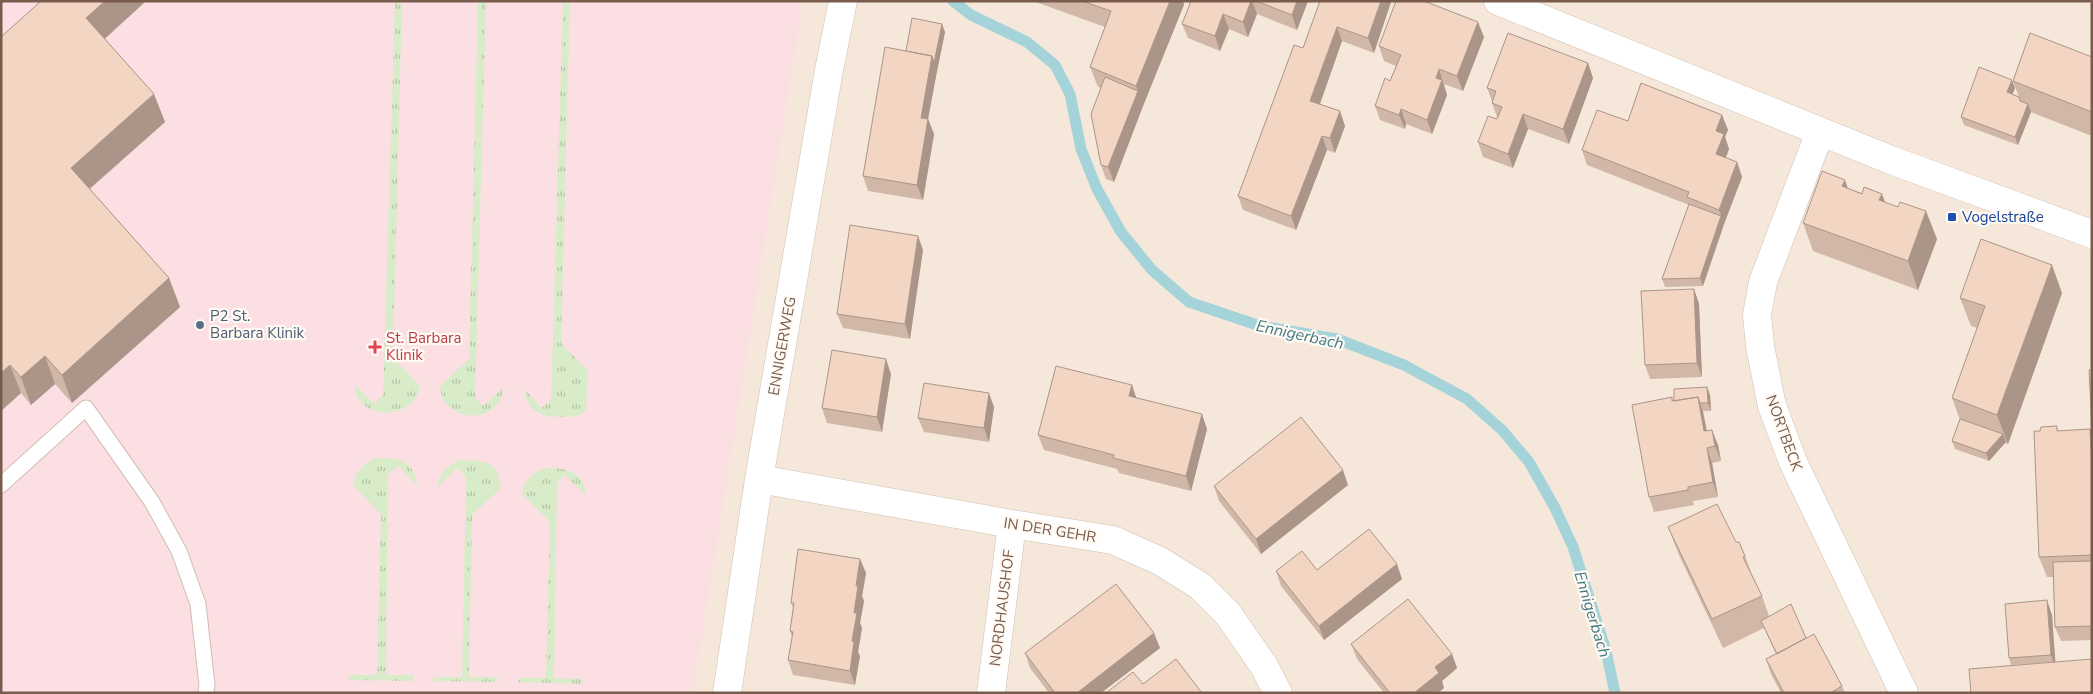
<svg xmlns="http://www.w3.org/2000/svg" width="2093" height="694" viewBox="0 0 2093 694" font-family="'Nunito Sans',sans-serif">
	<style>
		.residential { fill: #f5e8da }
		.medical { fill: #fbdfe3 }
		.grass { fill: url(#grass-tufts) }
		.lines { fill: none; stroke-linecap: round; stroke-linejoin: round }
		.stream { stroke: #a5d3da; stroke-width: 11 }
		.lane-casing { stroke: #d1beb0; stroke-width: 17 }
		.street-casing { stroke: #d1beb0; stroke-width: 29 }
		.secondary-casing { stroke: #d6c0b0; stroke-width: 29 }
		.lane { stroke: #fff; stroke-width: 15 }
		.street { stroke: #fff; stroke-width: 28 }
		.secondary { stroke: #fff; stroke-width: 28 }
		.wall { fill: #d1b7a8 }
		.shaded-wall { fill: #aa9588 }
		.building { fill: #f3d5c3; stroke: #aa9588 }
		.transit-dot { fill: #1a4fb4; stroke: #fffaf3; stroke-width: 2 }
		.service-dot { fill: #5c6f8a; stroke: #fffaf3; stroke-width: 2 }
		.health-dot { fill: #e0444e; stroke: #fffaf3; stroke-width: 2 }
		.labels { text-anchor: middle; stroke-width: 4.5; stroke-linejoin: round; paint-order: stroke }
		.transit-label { font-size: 15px; fill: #164399; stroke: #fffaf3; text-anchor: start }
		.service-label { font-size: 15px; fill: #4e5e75; stroke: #fffaf3; text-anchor: start }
		.health-label { font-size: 15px; fill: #be3a42; stroke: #fffaf3; text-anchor: start }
		.street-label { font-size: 15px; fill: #7a5c4d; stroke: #fffaf3 }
		.water-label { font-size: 16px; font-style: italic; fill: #437c86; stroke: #fffaf3 }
	</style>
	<defs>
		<pattern id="grass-tufts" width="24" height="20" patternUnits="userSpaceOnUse" patternTransform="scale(1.25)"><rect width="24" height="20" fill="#d8ecc9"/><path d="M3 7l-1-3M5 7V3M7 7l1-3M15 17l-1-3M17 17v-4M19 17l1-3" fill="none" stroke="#b4c2a5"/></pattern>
	</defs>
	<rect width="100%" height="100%" fill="#fdf6ec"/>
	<path class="residential" d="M1 1H2092V693H1Z"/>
	<path class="medical" d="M1 1H803L693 693H1Z"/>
	<path class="grass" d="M395 1H402L393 358 420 386C414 423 355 420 355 385L374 404 383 395Z
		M478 1H486L475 398 483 406 503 388C501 426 442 424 440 386L469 359Z
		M563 1H570L561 343 588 371 586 410C577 418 571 417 560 417 540 416 527 412 524 389L542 408 551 400Z
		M376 458C400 458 413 460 418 486L398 466 388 475 386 675H414V681L349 680V675H377L381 514 353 485C356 471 362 464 376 458Z
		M460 460C483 461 499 460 501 488L472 515 469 677H497V682L433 681V677H462L466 477 457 468 437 488C439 474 446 466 460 460Z
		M545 468C567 468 583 470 586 496L565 475 557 483 554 678 582 679 583 684 518 682V678H546L550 522 522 494C524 480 532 473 545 468Z"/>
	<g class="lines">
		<path class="stream" d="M953 1 971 15 1027 42 1055 65 1070 94 1081 149 1097 189 1121 232 1152 270 1189 302 1260 326 1337 339 1404 365 1467 399 1502 430 1529 462 1555 508 1573 547 1606 651 1615 693"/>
		<defs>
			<path id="lane" d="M1 485 86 408 152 502 179 551 198 604 207 685 206 693"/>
			<path id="street" d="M1820 132 1763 282 1757 315 1760 346 1772 406 1793 462 1904 693
				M759 479 1012 524 1113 540 1160 561 1200 586 1228 614 1264 666 1278 693
				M727 693 759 479 829 70 843 1
				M991 693 1012 524"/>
			<path id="secondary" d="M1498 1 1891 160 2092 234"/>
		</defs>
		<use href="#lane" class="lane-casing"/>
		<use href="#street" class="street-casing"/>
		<use href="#secondary" class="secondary-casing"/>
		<use href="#lane" class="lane"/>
		<use href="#street" class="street"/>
		<use href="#secondary" class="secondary"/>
	</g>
	<path class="wall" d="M41 1H146L105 38 165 122 90 189 169 278 180 307 72 403 55 384 31 405 21 393 1 411Z
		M1033 1H1185L1143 106 1114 182 1106 179 1101 165V88L1098 87 1090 67 1105 27Z
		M1191 1H1308L1297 30 1257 14 1248 37 1229 29 1220 51 1188 38 1182 24Z
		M1320 1H1391V2L1374 53 1342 41 1320 104 1340 111 1345 126 1335 153 1327 150 1296 230 1243 210 1238 196 1303 48Z
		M945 32 937 71 928 119 934 134 923 200 868 191 863 176 906 51Z
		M1484 37 1463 91 1444 84 1447 95 1432 134 1406 124 1405 129 1380 120 1375 106 1390 81 1396 66 1384 61 1379 46Z
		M2092 57V136L2031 112 2018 145 1964 125 1961 117 2015 88 2012 94 2019 97 2013 81Z
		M1588 63 1593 78 1569 144 1528 129 1513 168 1483 157 1478 142 1498 118 1497 117 1492 103V101L1487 88Z
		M1722 115 1728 130 1725 137 1729 149 1726 158 1737 162 1742 177 1724 224 1703 286 1665 287 1662 279 1689 205 1587 165 1582 150 1628 121Z
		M1848 188 1885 202 1937 239 1918 290 1813 251 1803 223Z
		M923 250 910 339 843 328 837 314Z
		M1694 289 1699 304 1702 377 1650 379 1645 365Z
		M2062 293 2008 444 2005 443 1989 461 1955 449 1952 441 1960 420 1952 398 1977 328 1971 326 1960 298Z
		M891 374 882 432 827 423 822 408Z
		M1132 385 1136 398 1207 429 1191 491 1119 473 1117 469 1044 450 1038 435Z
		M1707 387 1710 395 1711 411H1703L1707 430 1718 445 1721 461 1712 463 1718 497 1693 501 1694 505 1654 512 1649 497 1672 397 1673 401Z
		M994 407 989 442 924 432 918 418Z
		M2057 426 2058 431 2090 429 2092 434V640L2061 641 2055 627 2053 577H2047L2039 557 2040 431Z
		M1348 485 1261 554 1219 501 1214 486Z
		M1668 527 1736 542 1745 556 1752 575 1762 596 1769 616 1806 638 1842 686 1845 693H1781L1771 674 1766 659 1776 654 1764 628 1723 648 1679 555Z
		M860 559 866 573 862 596 864 601 860 623 862 628 858 652 860 656 855 685 793 675 788 660 792 637 790 631 793 608 791 603Z
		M1317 570 1402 579 1324 640 1281 586 1276 571Z
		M2052 615 2055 662 2011 665 2009 658Z
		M1351 644 1452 654 1457 668 1442 681 1444 688 1438 693H1384L1357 659Z
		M1160 648 1101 693H1049L1030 668 1025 653Z"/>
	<path class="shaded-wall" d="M105 1H146L97 46 86 18Z
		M1170 1H1183L1184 5 1143 106 1114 182 1108 167 1138 91 1136 86Z
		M1251 1H1252L1257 14 1248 37 1243 22Z
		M1297 1H1308L1297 30 1292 15Z
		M1381 1H1391V2L1374 53 1368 38Z
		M1223 14 1229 29 1220 51 1215 36Z
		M1478 22 1484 37 1463 91 1457 76Z
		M942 24 945 32 937 71 934 63Z
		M1337 27 1342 41 1316 115 1310 101Z
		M932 56 937 71 928 119 934 134 923 200 917 185 921 118Z
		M1588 63 1593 78 1569 144 1563 129Z
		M1439 69 1447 95 1432 134 1427 120 1436 78Z
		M2012 80 2015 88 2010 100 2007 92Z
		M154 94 165 122 81 196 71 168Z
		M2028 104 2031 112 2018 145 2015 137Z
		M1401 109 1406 124 1405 129 1399 115Z
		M1340 111 1345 126 1335 153 1330 138Z
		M1523 114 1528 129 1513 168 1508 154Z
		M1722 115 1728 130 1725 137 1729 149 1721 169 1716 154V131Z
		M1322 136 1327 150 1296 230 1291 216Z
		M1737 162 1742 177 1724 224 1719 210Z
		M1845 180 1855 209 1842 186Z
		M1882 194 1893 223 1879 200Z
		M1926 211 1937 239 1918 290 1908 261Z
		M1721 216 1724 224 1703 286 1700 278Z
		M918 236 923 250 910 339 905 324Z
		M2052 265 2062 293 2008 444 1997 415Z
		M169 278 180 307 72 403 62 375Z
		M1694 289 1699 304 1702 377 1697 363Z
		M45 356 55 384 31 405 21 377Z
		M886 359 891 374 882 432 877 417Z
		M10 365 21 393 1 411V373Z
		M1132 385 1137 400 1129 396Z
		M1707 387 1710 395 1711 411 1708 403Z
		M989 393 994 407 989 442 984 428Z
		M1698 397 1703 412 1709 445 1704 431Z
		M1202 414 1207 429 1191 491 1186 476Z
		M2090 429 2092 434V466Z
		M1712 430 1718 445 1721 461 1715 446Z
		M2003 434 2006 442 1989 461 1986 453Z
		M1707 448 1712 463 1718 497 1713 482Z
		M1343 470 1348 485 1261 554 1256 539Z
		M860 559 866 573 862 596 864 601 860 623 862 628 858 652 860 656 855 685 850 671 856 586Z
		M1397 564 1402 579 1324 640 1319 626Z
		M2047 600 2052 615 2056 670 2051 655Z
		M1154 633 1160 648 1101 693H1077Z
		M1452 654 1457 668 1442 681 1444 688 1438 693H1414L1435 667Z"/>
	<path class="building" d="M41 1H105L86 18 154 94 71 168 169 278 62 375 45 356 21 377 10 365 1 373V37Z
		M1082 1H1170L1136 86 1090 67 1111 11Z
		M1191 1H1251L1243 22 1223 14 1215 36 1182 24Z
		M1256 1H1297L1292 15Z
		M1320 1H1381L1368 38 1337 27 1310 101 1340 111 1330 138 1322 136 1291 216 1238 196 1294 45 1303 48Z
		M1396 1H1424L1478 22 1457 76 1439 69 1436 78 1442 80 1427 120 1401 109 1399 115 1375 106 1385 78 1390 81 1401 55 1379 46Z
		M912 18 942 24 934 63 932 56 906 51Z
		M1508 33 1588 63 1563 129 1523 114 1508 154 1478 142 1488 116 1497 119 1502 107 1492 103 1496 91 1487 88Z
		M2030 33 2092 57V112L2013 81Z
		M885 47 932 56 921 118 928 119 917 185 863 176Z
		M1979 67 2012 80 2007 92 2019 97 2020 101 2028 104 2015 137 1961 117Z
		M1105 77 1138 91 1108 167 1101 165 1091 114Z
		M1641 83 1722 115 1716 131 1724 134 1716 154 1737 162 1719 210 1687 197 1689 192 1582 150 1597 110 1628 121Z
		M1822 171 1845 180 1842 186 1862 194 1864 187 1882 194 1879 200 1898 207 1900 202 1926 211 1908 261 1803 223Z
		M1689 204 1721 216 1700 278 1662 279Z
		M850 225 918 236 905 324 837 314Z
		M1981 239 2052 265 1997 415 1952 398 1985 306 1960 298Z
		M1694 289 1697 363 1645 365 1641 291Z
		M832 350 886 359 877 417 822 408Z
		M1056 366 1132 385 1129 396 1202 414 1186 476 1113 458 1114 455 1038 435Z
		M2089 370H2092V426Z
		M924 383 989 393 984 428 918 418Z
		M1707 387 1708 403H1700L1698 397 1674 401V389Z
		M1672 397V401L1698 397 1704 431 1712 430 1715 446 1707 448 1713 482 1688 487V490L1649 497 1632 405Z
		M1301 417 1343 470 1256 539 1214 486Z
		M1960 419 2003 434 1986 453 1952 441Z
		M2057 426V431L2090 429 2092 466V555L2039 557 2034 431H2040L2041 427Z
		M1717 504 1736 542H1739L1745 556 1743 557 1762 596 1712 619 1668 527Z
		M1369 529 1397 564 1319 626 1276 571 1302 551 1317 570Z
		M798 549 860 559 856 586H858L854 613H857L852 641 854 642 850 671 788 660 793 632 790 631 794 603H791Z
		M2092 561V626L2055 627 2053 562Z
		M1116 584 1154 633 1077 693H1055L1025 653Z
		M1408 599 1452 654 1435 667 1439 673 1414 693H1390L1351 644Z
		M2047 600 2051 655 2009 658 2005 604Z
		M1791 604 1806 638 1777 654 1761 621Z
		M1814 634 1842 686 1830 693H1784L1766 659Z
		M1176 659 1202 693H1106L1133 672 1143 684Z
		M2092 659V693H1971L1969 669Z"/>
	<rect class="transit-dot" x="1947" y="212" width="10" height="10" rx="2.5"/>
	<circle class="service-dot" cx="200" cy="325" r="5"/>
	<path class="health-dot" d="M372.5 339.5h5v5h5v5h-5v5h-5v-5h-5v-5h5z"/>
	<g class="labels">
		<g class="transit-label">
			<text x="1962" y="222">Vogelstraße</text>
		</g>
		<g class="service-label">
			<text x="210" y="321">P2 St.<tspan x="210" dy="17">Barbara Klinik</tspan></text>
		</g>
		<g class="health-label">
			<text x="386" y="343">St. Barbara<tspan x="386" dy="17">Klinik</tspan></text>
		</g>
		<g class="street-label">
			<text transform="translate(782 346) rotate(-80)" y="5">ENNIGERWEG</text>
			<text transform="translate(1784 433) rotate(70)" y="5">NORTBECK</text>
			<text transform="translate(1050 530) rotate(9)" y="5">IN DER GEHR</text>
			<text transform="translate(1002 608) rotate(-83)" y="5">NORDHAUSHOF</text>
		</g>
		<g class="water-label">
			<text transform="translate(1300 334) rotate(12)" y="6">Ennigerbach</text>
			<text transform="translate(1593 614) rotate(73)" y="6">Ennigerbach</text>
		</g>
	</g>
	<rect width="2093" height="694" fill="none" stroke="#7a5c4d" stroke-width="5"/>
</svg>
